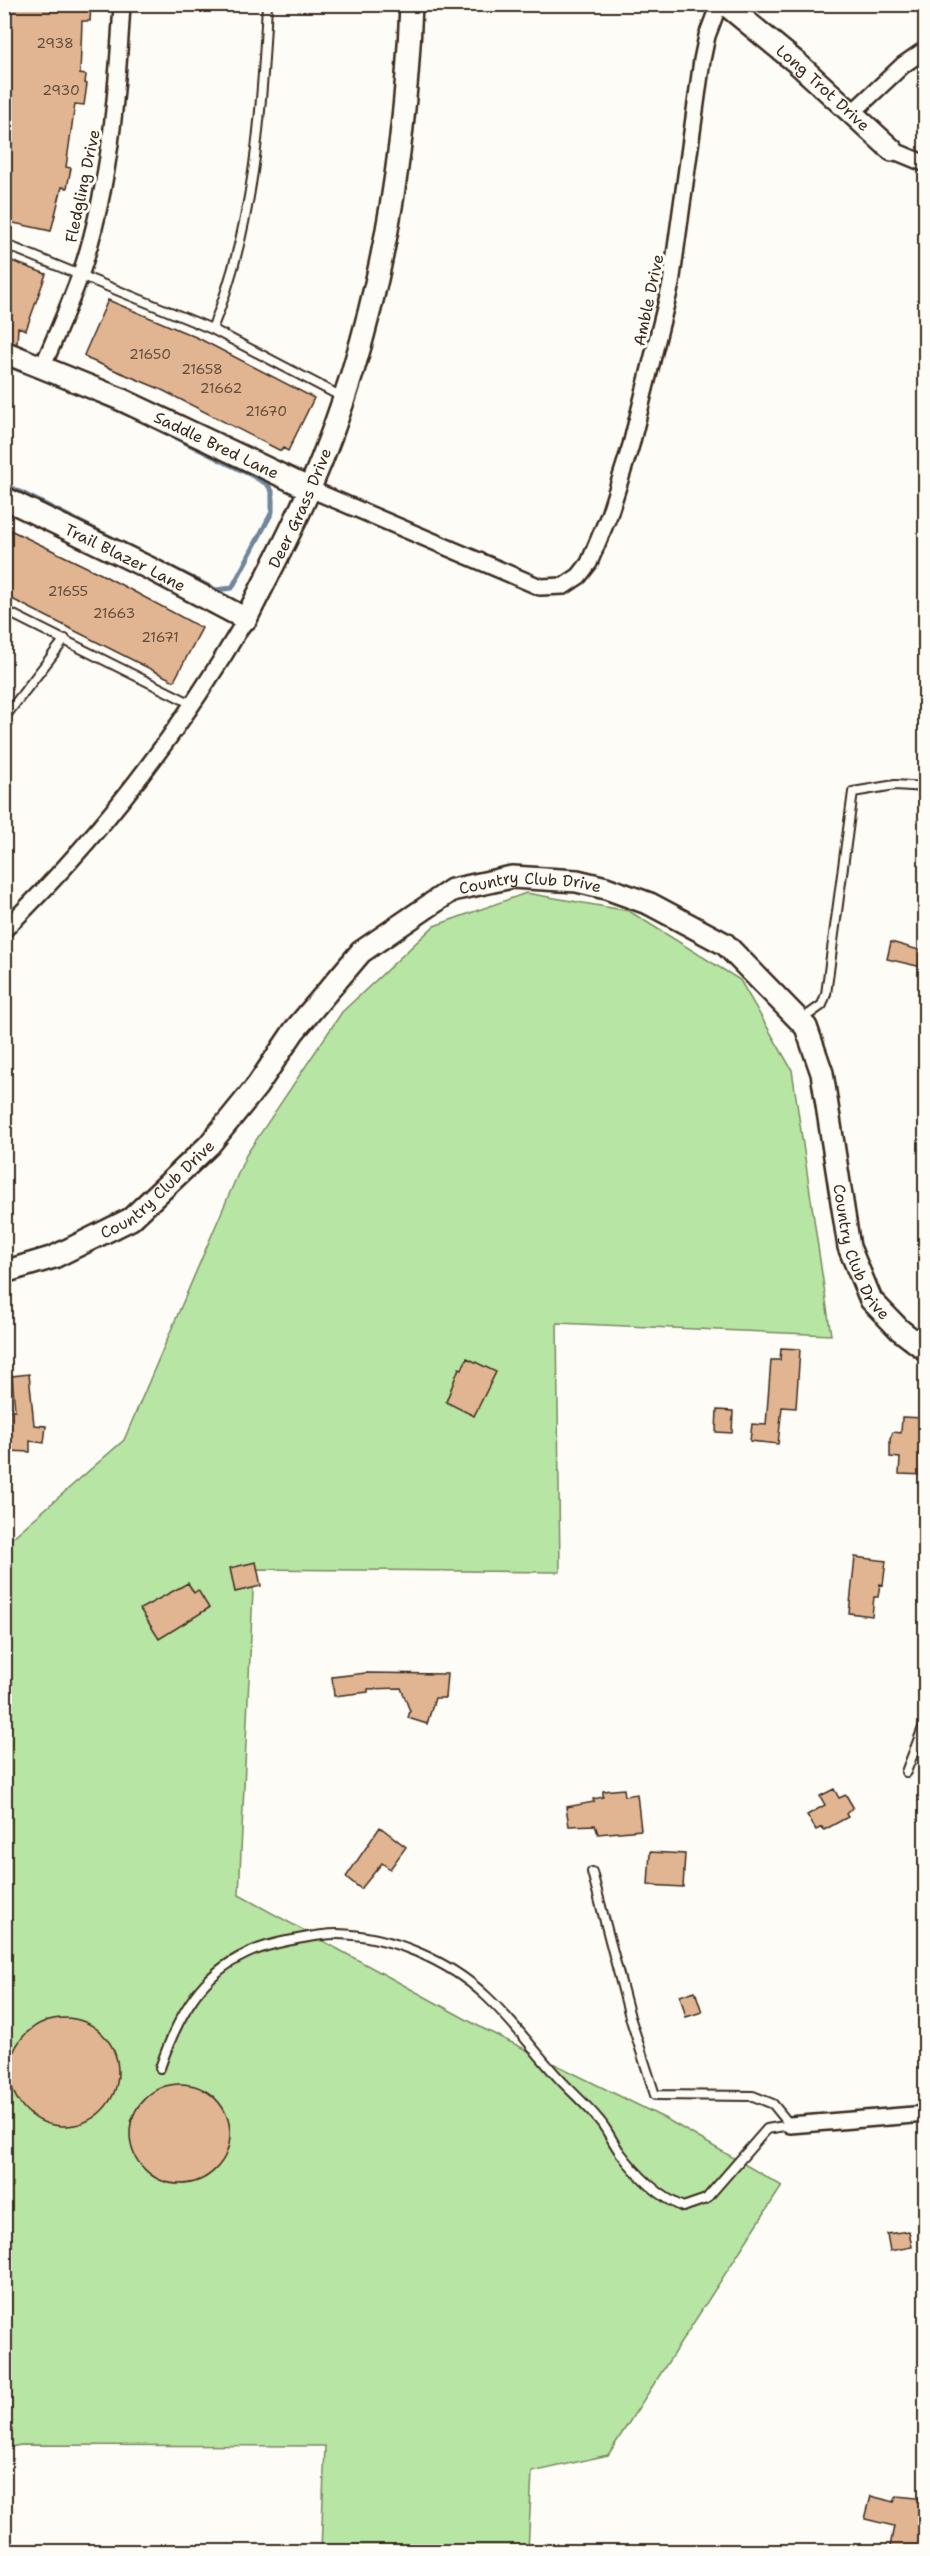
<svg xmlns="http://www.w3.org/2000/svg" width="930" height="2556" viewBox="0 0 930 2556" font-family="'Shantell Sans',sans-serif">
	<style>
		.green { fill: #b7e5a4; stroke: #798861; stroke-width: 1.5 }
		.lines { fill: none; stroke-linecap: round; stroke-linejoin: round }
		.stream { stroke: #6f869b; stroke-width: 5 }
		.building { fill: #e1b591; stroke: #3b2a1e; stroke-width: 1.5 }
		.lane-casing { stroke: #3b2a1e; stroke-width: 12 }
		.street-casing { stroke: #3b2a1e; stroke-width: 20 }
		.secondary-casing { stroke: #3b2a1e; stroke-width: 26 }
		.lane { stroke: #fdfcf7; stroke-width: 8 }
		.street { stroke: #fdfcf7; stroke-width: 15 }
		.secondary { stroke: #fdfcf7; stroke-width: 21 }
		.labels { text-anchor: middle; stroke-width: 6; stroke-linejoin: round; paint-order: stroke }
		.number-label { font-size: 14px; fill: #644d3b }
		.street-label { font-size: 16px; fill: #3b2a1e; stroke: #fdfcf7 }
	</style>
	<rect width="100%" height="100%" fill="#fdfcf7"/>
	<filter id="ink" filterUnits="userSpaceOnUse"><feTurbulence type="fractalNoise" baseFrequency=".0167" numOctaves="2"/><feDisplacementMap in="SourceGraphic" scale="12" xChannelSelector="R" yChannelSelector="G"/><feConvolveMatrix kernelMatrix="1 2 1 2 8 2 1 2 1" color-interpolation-filters="sRGB"/></filter>
	<g filter="url(#ink)">
		<path class="green" d="M526 893 629 911 740 980 792 1070 831 1335 557 1323 560 1572 254 1569 239 1895 482 2028 668 2120 782 2186 608 2455 532 2472 528 2551H321L325 2446 21 2445 5 2448 4 1545 124 1440 246 1155 342 1012 434 926Z"/>
		<g class="lines">
			<path class="stream" d="M4 364 32 375
				M88 397 134 417
				M4 484 216 590 232 588 272 512V491L267 484 251 475 148 424"/>
		</g>
		<path class="building" d="M4 4 91 5 90 21H82L80 74 86 75 85 83 87 84 84 105 75 104 66 167 71 168 67 188 62 187 51 231 4 221Z
			M4 258 46 274 26 330 18 327 17 344 4 340Z
			M108 300 198 338 314 398 288 451 283 448 281 451 160 389 88 359 84 355Z
			M4 527 101 574 202 628 174 681 4 595Z
			M891 942 926 952V968L887 959Z
			M781 1348 800 1349 796 1408 782 1407 778 1444 750 1441 752 1424 766 1425 771 1360H780Z
			M467 1358 496 1372 474 1416 446 1402 459 1368 462 1369Z
			M29 1374 34 1425 46 1426 44 1443 30 1441V1452L9 1451 10 1409 15 1410 12 1376Z
			M717 1410 733 1411 732 1433 716 1432Z
			M902 1417 924 1418 926 1475 899 1474 900 1458 890 1457V1439L893 1432 901 1433Z
			M855 1557 886 1561 883 1585 880 1584 878 1597H874L872 1616 849 1613Z
			M256 1562 261 1586 235 1592 230 1568Z
			M188 1583 194 1593 198 1590 209 1608 159 1639 140 1609Z
			M366 1673 447 1674 445 1698H435L427 1724 408 1718 410 1711 401 1688 368 1689V1692L334 1696 332 1677Z
			M624 1789 625 1796 637 1794 641 1830 598 1834 595 1825 569 1826 566 1807 594 1802 593 1799 603 1797V1791Z
			M834 1789 839 1798 846 1795 853 1807 846 1814 848 1817 824 1830 822 1827 816 1830 807 1815 825 1805 820 1796Z
			M380 1827 406 1847 390 1869 382 1863 361 1889 346 1877Z
			M650 1852 685 1854 683 1887 648 1885Z
			M695 1991 702 2012 686 2017 680 1996Z
			M10 2072a54 54 0 1 1 108 0a54 54 0 1 1-108 0Z
			M130 2134a50 50 0 1 1 100 0a50 50 0 1 1-100 0Z
			M909 2231 912 2247 890 2251 887 2234Z
			M871 2496 894 2502 897 2496 926 2499V2552H889L894 2526 865 2519Z"/>
		<g class="lines">
			<defs>
				<path id="lane" d="M4 244 212 329 342 397
					M212 329C254 228 262 112 267 4
					M4 610 194 705
					M4 718 65 639
					M801 1020 822 1005 826 994 853 792 895 785 926 787
					M906 1772 926 1720
					M160 2068C183 2000 213 1955 287 1941 304 1938 320 1934 337 1934 389 1935 448 1960 486 1996 511 2019 532 2048 555 2074 569 2090 586 2104 599 2120 607 2129 612 2141 619 2151 636 2174 656 2195 683 2207L706 2199 767 2129 790 2125 773 2104 753 2096 655 2095 630 2017 592 1872"/>
				<path id="street" d="M852 113 903 65 926 49
					M892 150 926 164
					M43 366C56 335 70 304 81 273 110 186 117 95 122 4
					M310 489 540 587 564 586 579 576 589 563 609 515 631 445 671 284 702 60 707 36 719 4
					M4 930C100 837 179 733 246 619
					M790 2125 926 2114"/>
				<g id="secondary">
					<path id="s1" d="M725 4 797 63 892 150"/>
					<path id="s2" d="M4 352 118 398 310 489"/>
					<path id="s3" d="M4 498 151 569 246 619C267 576 291 533 310 488 376 335 405 171 411 4"/>
					<path id="s4" d="M4 1272 54 1257 131 1219 209 1145 257 1086 294 1031 361 952 452 890 512 877 577 881 606 888 650 904 725 944 806 1027 822 1073 849 1247 871 1300 900 1330 926 1350"/>
				</g>
			</defs>
			<use href="#lane" class="lane-casing"/>
			<use href="#street" class="street-casing"/>
			<use href="#secondary" class="secondary-casing"/>
			<use href="#lane" class="lane"/>
			<use href="#street" class="street"/>
			<use href="#secondary" class="secondary"/>
		</g>
	</g>
	<g class="labels">
		<g class="number-label">
			<text x="55" y="48">2938</text>
			<text x="61" y="95">2930</text>
			<text x="150" y="359">21650</text>
			<text x="202" y="374">21658</text>
			<text x="221" y="393">21662</text>
			<text x="266" y="416">21670</text>
			<text x="68" y="596">21655</text>
			<text x="114" y="618">21663</text>
			<text x="160" y="642">21671</text>
		</g>
		<g class="street-label">
			<text dy="6" stroke="none"><textPath href="#s1" startOffset="129">Long Trot Drive</textPath></text>
			<text transform="translate(82 186) rotate(-78)" y="6">Fledgling Drive</text>
			<text transform="translate(648 300) rotate(-78)" y="6">Amble Drive</text>
			<text dy="6" stroke="none"><textPath href="#s2" startOffset="232">Saddle Bred Lane</textPath></text>
			<text dy="6" stroke="none"><textPath href="#s3" startOffset="394">Deer Grass Drive</textPath></text>
			<text dy="6" stroke="none"><textPath href="#s3" startOffset="135">Trail Blazer Lane</textPath></text>
			<text dy="6" stroke="none"><textPath href="#s4" startOffset="681">Country Club Drive</textPath></text>
			<text dy="6" stroke="none"><textPath href="#s4" startOffset="177">Country Club Drive</textPath></text>
			<text dy="6" stroke="none"><textPath href="#s4" startOffset="1239">Country Club Drive</textPath></text>
		</g>
	</g>
	<rect width="930" height="2556" fill="none" stroke="#fdfcf7" stroke-width="24"/>
	<rect x="12" y="12" width="906" height="2532" fill="none" stroke="#3b2a1e" stroke-width="2" filter="url(#ink)"/>
</svg>
